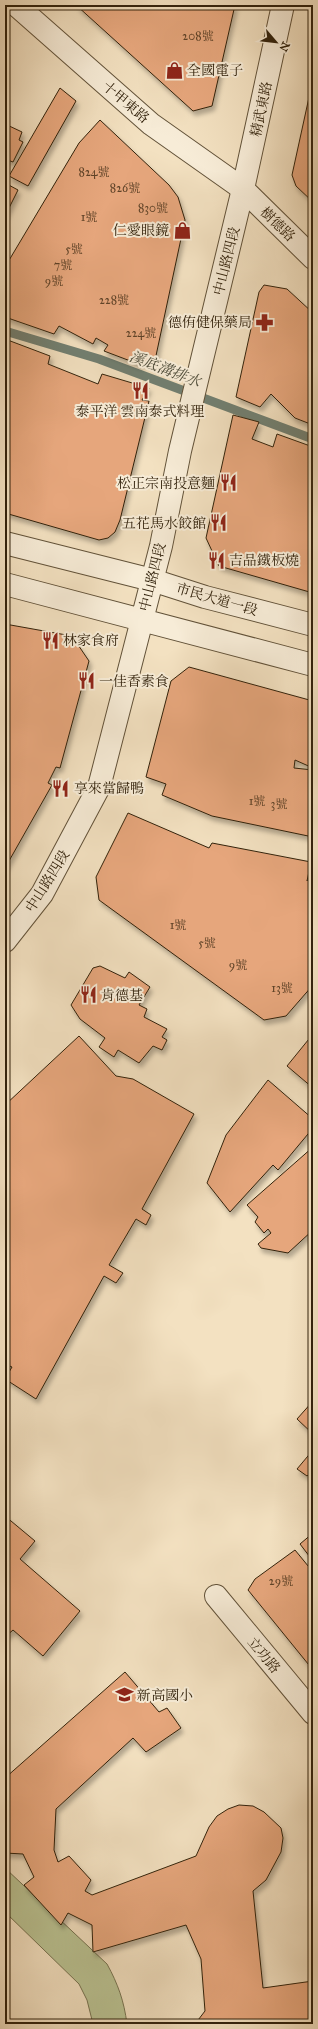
<svg xmlns="http://www.w3.org/2000/svg" width="318" height="2029" viewBox="0 0 318 2029" font-family="'IM FELL Great Primer','Noto Serif TC',serif">
	<style>
		.green { fill: #bac393; stroke: #767250 }
		.lines { fill: none; stroke-linecap: round; stroke-linejoin: round }
		.stream { stroke: #717f71; stroke-width: 9 }
		.building { fill: #e6a67c; stroke: #32220c; filter: url(#shadow) }
		.minor-casing { stroke: #625239; stroke-width: 24 }
		.tertiary-casing { stroke: #625239; stroke-width: 24 }
		.minor { stroke: #f7ecd7; stroke-width: 22 }
		.tertiary { stroke: #f7ecd7; stroke-width: 22 }
		.labels { text-anchor: middle; stroke-width: 4; stroke-linejoin: round; paint-order: stroke }
		.number-label { font-size: 12px; fill: #5f4328 }
		.poi-label { font-size: 14px; fill: #32220c; stroke: #f7ecd7; text-anchor: start }
		.street-label { font-size: 14px; fill: #32220c; stroke: #f7ecd7 }
		.water-label { font-size: 15px; font-style: italic; fill: #52503e; stroke: #f7ecd7 }
	</style>
	<defs>
		<filter id="shadow"><feDropShadow dx="2.5" dy="4.5" stdDeviation="2" flood-color="#0004"/></filter>
	</defs>
	<rect width="100%" height="100%" fill="#f3e1c1"/>
	<filter id="stains"><feTurbulence type="fractalNoise" baseFrequency=".005" numOctaves="4"/><feColorMatrix values="0 0 0 0 .2 0 0 0 0 .09 0 0 0 0 .02 0 0 0 .5 -.17"/></filter>
	<radialGradient id="worn" r=".72"><stop offset=".6" stop-color="#630" stop-opacity="0"/><stop offset="1" stop-color="#630" stop-opacity=".3"/></radialGradient>
	<path class="green" d="M5 1868 107 1964C118 1984 124 2001 127 2024H93L87 2000 79 1984 5 1912Z"/>
	<g class="lines">
		<path class="stream" d="M5 331 99 359 313 439"/>
	</g>
	<path class="building" d="M76 5H235L212 106 193 111Z
		M313 79V202L296 186 292 175Z
		M60 88 76 101 28 186 9 176Z
		M100 120 169 185 178 197 185 220 154 365 142 360 141 365 104 351 108 345 96 338 93 344 59 326 54 334 5 317V267L79 143Z
		M5 124 22 132 19 140 23 142 13 162 5 159Z
		M5 183 18 190 5 216Z
		M264 285 287 289 313 313V425L295 418 271 394 260 407 236 397 259 292Z
		M5 339 50 356 48 364 98 384 102 374 149 388 142 400 149 401 120 520 115 532 108 538 99 540 5 513Z
		M233 415 259 422 252 439 273 447 277 434 313 447V593L219 566 206 538Z
		M5 624 72 636 89 661 60 768 56 767 48 783 52 785 5 868Z
		M189 667 313 701 310 718 313 717V768L295 760 294 768 313 770 309 788 313 789V837L212 816 162 795 166 784 146 777 171 681Z
		M128 813 209 848 212 843 311 862 307 881 313 872V985L286 1016 264 1020 99 900 96 877Z
		M100 966 125 978 129 972 150 987 139 1005 147 1009 144 1017 167 1029 162 1037 167 1040 162 1050 153 1046 139 1063 118 1050 114 1057 99 1047 105 1038 80 1019 71 1005 93 968Z
		M313 1034V1088L287 1066Z
		M79 1036 116 1076 133 1079 194 1114 142 1209 151 1215 146 1225 136 1219 109 1265 123 1273 116 1283 104 1276 36 1399 5 1379 12 1367 5 1364V1105Z
		M268 1080 313 1119V1128L278 1170 273 1165 230 1212 207 1183 226 1135Z
		M313 1147V1230L288 1253 261 1248 258 1244 271 1233 268 1229 264 1233 255 1222 258 1217 247 1205Z
		M313 1401V1434L297 1419Z
		M313 1450V1471L307 1476 297 1469Z
		M5 1516 35 1541 20 1559 80 1611 43 1656 13 1630 5 1637Z
		M313 1533V1561L300 1544Z
		M295 1550 313 1572V1670L248 1590 255 1579Z
		M125 1672 159 1712 167 1708 181 1728 146 1752 133 1738 56 1809 54 1850 58 1862 69 1856 91 1880 85 1891 92 1895 196 1856 209 1827 217 1816 228 1809 239 1805 253 1806 264 1812 281 1828 283 1838 281 1852 266 1880 253 1891 263 1988 313 1981V2024H195L205 2011 201 1959 186 1925 93 1952 92 1925 68 1913 61 1925 24 1885 34 1877 23 1854 5 1853V1778Z"/>
	<g class="lines">
		<defs>
			<path id="minor" d="M16 5 151 124 243 189
				M216 1596 313 1713"/>
			<path id="tertiary" d="M243 189 313 258
				M5 543 152 580 205 597 313 625
				M5 584 313 665
				M5 941 42 894 99 787 161 546 180 451 243 189 283 5"/>
		</defs>
		<use href="#minor" class="minor-casing"/>
		<use href="#tertiary" class="tertiary-casing"/>
		<use href="#minor" class="minor"/>
		<use href="#tertiary" class="tertiary"/>
	</g>
	<defs>
		<symbol id="shop-bare" viewBox="-9 -9 18 18"><path d="M-5-2.5h2.3a2.7 3.5 0 0 1 5.4 0H5L5.5 6h-11ZM-1.5-2.5h3a1.5 2.3 0 0 0-3 0Z" fill="#8f2418" stroke="#f7ecd7" stroke-width="2.5" paint-order="stroke"/></symbol>
		<symbol id="pharmacy-bare" viewBox="-9 -9 18 18"><path d="M-2-6h4v4h4v4h-4v4h-4v-4h-4v-4h4Z" fill="#8f2418" stroke="#f7ecd7" stroke-width="2.5" paint-order="stroke"/></symbol>
		<symbol id="restaurant-bare" viewBox="-9 -9 18 18"><path d="M-5-6h1v4h1v-4h1v4h1v-4h1v5L-1.5 .5V6h-2V.5L-5-1ZM5-6V6H3V1.5H1.5Q1.5-4 5-6Z" fill="#8f2418" stroke="#f7ecd7" stroke-width="2.5" paint-order="stroke"/></symbol>
		<symbol id="school-bare" viewBox="-9 -9 18 18"><path d="M0-5L7-2L0 1L-7-2ZM-4 1L0 2.5L4 1V4Q0 6-4 4Z" fill="#8f2418" stroke="#f7ecd7" stroke-width="2.5" paint-order="stroke"/></symbol>
	</defs>
	<g fill-rule="evenodd">
		<use href="#shop-bare" x="162" y="58" width="25" height="25"/>
		<use href="#shop-bare" x="170" y="218" width="25" height="25"/>
		<use href="#pharmacy-bare" x="252" y="310" width="25" height="25"/>
		<use href="#restaurant-bare" x="128" y="378" width="25" height="25"/>
		<use href="#restaurant-bare" x="216" y="470" width="25" height="25"/>
		<use href="#restaurant-bare" x="206" y="510" width="25" height="25"/>
		<use href="#restaurant-bare" x="204" y="548" width="25" height="25"/>
		<use href="#restaurant-bare" x="38" y="628" width="25" height="25"/>
		<use href="#restaurant-bare" x="74" y="668" width="25" height="25"/>
		<use href="#restaurant-bare" x="48" y="776" width="25" height="25"/>
		<use href="#restaurant-bare" x="76" y="982" width="25" height="25"/>
		<use href="#school-bare" x="112" y="1682" width="25" height="25"/>
	</g>
	<g class="labels">
		<g class="number-label">
			<text x="198" y="40">208號</text>
			<text x="94" y="176">824號</text>
			<text x="125" y="192">826號</text>
			<text x="153" y="212">830號</text>
			<text x="89" y="221">1號</text>
			<text x="74" y="253">5號</text>
			<text x="63" y="269">7號</text>
			<text x="54" y="285">9號</text>
			<text x="114" y="304">228號</text>
			<text x="141" y="337">224號</text>
			<text x="257" y="805">1號</text>
			<text x="279" y="808">3號</text>
			<text x="178" y="929">1號</text>
			<text x="207" y="947">5號</text>
			<text x="238" y="969">9號</text>
			<text x="282" y="992">13號</text>
			<text x="281" y="1585">29號</text>
		</g>
		<g class="poi-label">
			<text x="187" y="75">全國電子</text>
			<text x="169" y="235" text-anchor="end">仁愛眼鏡</text>
			<text x="252" y="327" text-anchor="end">德侑健保藥局</text>
			<text x="140" y="416" text-anchor="middle">泰平洋 雲南泰式料理</text>
			<text x="215" y="488" text-anchor="end">松正宗南投意麵</text>
			<text x="206" y="528" text-anchor="end">五花馬水餃館</text>
			<text x="229" y="565">吉品鐵板燒</text>
			<text x="63" y="645">林家食府</text>
			<text x="99" y="686">一佳香素食</text>
			<text x="74" y="793">享來當歸鴨</text>
			<text x="101" y="1000">肯德基</text>
			<text x="137" y="1700">新高國小</text>
		</g>
		<g class="street-label">
			<text transform="translate(126 102) rotate(40)" y="5">十甲東路</text>
			<text transform="translate(261 109) rotate(-78)" y="5">精武東路</text>
			<text transform="translate(278 224) rotate(44)" y="5">樹德路</text>
			<text transform="translate(226 261) rotate(-76)" y="5">中山路四段</text>
			<text transform="translate(152 577) rotate(-76)" y="5">中山路四段</text>
			<text transform="translate(217 599) rotate(16)" y="5">市民大道一段</text>
			<text transform="translate(47 881) rotate(-58)" y="5">中山路四段</text>
			<text transform="translate(264 1655) rotate(50)" y="5">立功路</text>
		</g>
		<g class="water-label">
			<text transform="translate(165 369) rotate(21)" y="5">溪底溝排水</text>
		</g>
	</g>
	<rect width="318" height="2029" fill="none" stroke="#f3e1c1" stroke-width="20"/>
	<rect x="6" y="6" width="306" height="2017" fill="none" stroke="#32220c" stroke-width="2"/>
	<rect x="10" y="10" width="298" height="2009" fill="none" stroke="#32220c"/>
	<g transform="translate(276 42) rotate(118)" stroke="#f7ecd7" stroke-width="3" paint-order="stroke">
	<path d="M0-3L7 15L0 10L-7 15Z" fill="#32220c"/>
	<text y="-6" font-size="11" font-weight="bold" text-anchor="middle" fill="#32220c">N</text>
	</g>
	<rect width="100%" height="100%" filter="url(#stains)"/>
	<rect width="100%" height="100%" fill="url(#worn)"/>
</svg>
